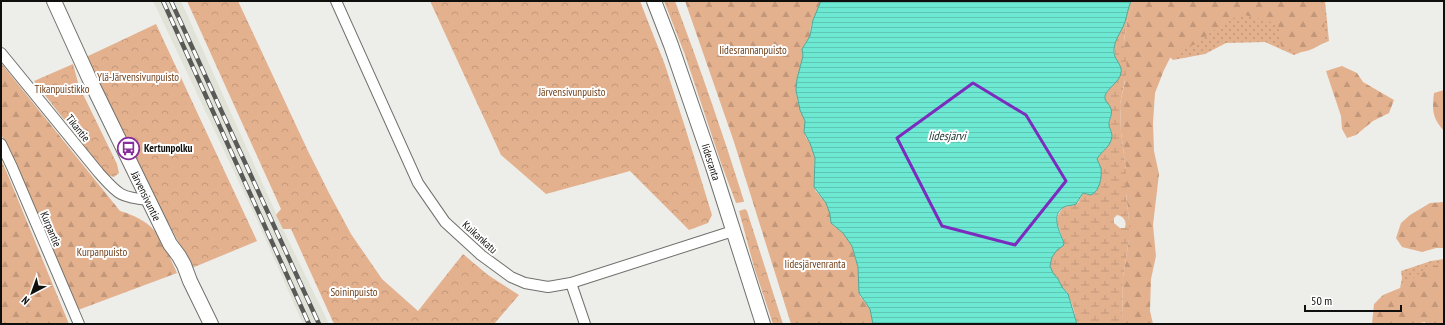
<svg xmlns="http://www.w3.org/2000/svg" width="1445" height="325" viewBox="0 0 1445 325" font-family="'PT Sans Narrow',sans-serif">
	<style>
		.built { fill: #e1e3d8 }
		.grass { fill: url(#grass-dots) }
		.forest { fill: url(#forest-firs) }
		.wetland { fill: url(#wetland-marsh); fill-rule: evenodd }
		.park { fill: url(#park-crowns) }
		.water { fill: url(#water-rules); stroke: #51a898 }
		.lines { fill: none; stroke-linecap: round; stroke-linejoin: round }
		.street-casing { stroke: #70716d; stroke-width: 12 }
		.secondary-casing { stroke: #70716d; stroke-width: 16 }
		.street { stroke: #fff; stroke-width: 10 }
		.secondary { stroke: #fff; stroke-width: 14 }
		.rail-casing { stroke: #595a58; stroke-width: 4.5 }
		.rail { stroke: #fff; stroke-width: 3; stroke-dasharray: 9; stroke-linecap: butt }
		.marked { fill: none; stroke: #7b2cbf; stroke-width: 3; stroke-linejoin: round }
		.labels { text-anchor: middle; stroke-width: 4; stroke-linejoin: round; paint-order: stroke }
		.park-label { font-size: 11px; fill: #6f3d16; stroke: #fff }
		.street-label { font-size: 11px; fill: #0f100e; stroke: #fff }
		.poi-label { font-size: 11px; font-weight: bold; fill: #0f100e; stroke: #fff; text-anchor: start }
		.water-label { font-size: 12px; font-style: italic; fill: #1c322d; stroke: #fff }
	</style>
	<defs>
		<pattern id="grass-dots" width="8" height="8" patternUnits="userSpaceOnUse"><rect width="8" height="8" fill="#e4b18f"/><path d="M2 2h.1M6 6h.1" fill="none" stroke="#c2977a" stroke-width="1.8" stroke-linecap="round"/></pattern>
		<pattern id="forest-firs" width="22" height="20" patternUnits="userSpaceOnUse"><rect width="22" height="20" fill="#e4b18f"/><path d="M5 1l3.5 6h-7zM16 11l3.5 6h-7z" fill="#c2977a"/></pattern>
		<pattern id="wetland-marsh" width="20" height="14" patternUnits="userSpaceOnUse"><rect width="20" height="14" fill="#e4b18f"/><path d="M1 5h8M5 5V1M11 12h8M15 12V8" fill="none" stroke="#c2977a"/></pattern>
		<pattern id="park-crowns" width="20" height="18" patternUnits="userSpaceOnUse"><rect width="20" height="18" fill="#e4b18f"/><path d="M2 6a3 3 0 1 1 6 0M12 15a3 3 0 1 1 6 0" fill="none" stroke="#c2977a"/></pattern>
		<pattern id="water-rules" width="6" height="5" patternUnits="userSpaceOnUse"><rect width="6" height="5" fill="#6de9d3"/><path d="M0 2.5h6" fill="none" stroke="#5dc7b4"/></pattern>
	</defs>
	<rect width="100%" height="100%" fill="#edeeea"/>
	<path class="built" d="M153 1H181L283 229 329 324H303L257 220Z"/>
	<path class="grass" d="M1135 1H1325L1329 41 1294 55 1265 42 1226 43 1205 54 1173 60 1128 17Z
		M1444 259V264H1441L1400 288 1402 278 1401 271 1431 261Z"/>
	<path class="forest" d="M685 1H821L811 26 810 36 804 45 802 52 803 56 797 79 796 90 798 103 805 121V136L810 143 815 158 814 175 815 190 826 203 830 214V221L833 225 843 233 852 246 858 267 860 296 870 309 873 324H791L734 142Z
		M1135 1H1321L1324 18 1325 42C1305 54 1302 54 1281 46L1278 24 1245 15 1229 19 1196 44 1190 46 1170 58 1164 70 1155 93 1153 123 1154 151 1159 174 1153 225 1156 256 1151 279 1150 311 1153 324H1122V320L1123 277 1129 240V220L1126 193V170L1121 132 1120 104 1125 81 1124 42 1125 34 1128 17Z
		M1 63 120 211C159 223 161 239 177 273L78 310 16 166 1 134Z
		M1342 66 1357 73 1363 82 1394 100 1389 113 1373 121 1356 135 1347 138 1342 129 1341 116 1326 71Z
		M1444 90V131C1432 118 1432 110 1434 93Z
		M1 160 7 173 69 324H1Z
		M1443 202H1444V248H1436L1422 252 1402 247 1396 238 1401 223 1410 215 1430 203Z
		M1441 264H1444V324H1425V322L1416 324H1372L1374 304 1383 295 1400 288 1424 270Z"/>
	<path class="wetland" d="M1131 1H1135L1128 17 1125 33 1124 42 1127 70 1120 104 1121 132 1126 170V193L1129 220V240L1123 277 1122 324H1077L1073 307 1067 292 1062 287 1058 279 1053 273 1050 266 1052 257 1057 250 1063 246C1064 230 1049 222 1064 207L1074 205 1078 203 1083 193 1089 195 1094 194 1098 188 1101 169 1097 159C1102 150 1112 146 1112 135 1112 132 1110 129 1109 126 1109 121 1112 116 1111 111 1110 105 1104 102 1105 97 1106 91 1116 82 1120 76L1115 56 1114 46ZM1117 215C1124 216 1127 222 1125 228H1120L1114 223V218Z"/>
	<path class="park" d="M187 1H238L308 151 329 193 351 234 382 279 418 311 463 254 488 275 519 295 494 324H334L291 229H283L276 215 281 209Z
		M430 1H640L665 65 685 127 712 215 708 223 689 230 630 171 546 194 501 155Z
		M664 1H675C700 67 723 134 744 201L743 202 736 203 721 163 685 55Z
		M156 24 257 241 192 268 138 165 86 57Z
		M73 64 79 86 117 164 119 173 114 177 107 175 34 81Z
		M745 209 747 211 783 324H773L754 267 739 211Z"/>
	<path class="water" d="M821 1H1131C1128 8 1127 15 1125 22 1121 33 1113 41 1114 53 1115 60 1123 66 1121 73 1119 83 1107 88 1105 96 1104 102 1110 104 1111 109 1113 114 1109 119 1109 124 1109 128 1112 132 1112 136 1111 147 1102 150 1097 159 1098 162 1100 165 1101 168 1102 177 1100 191 1091 195L1083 193 1076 204C1072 206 1067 205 1064 207 1050 215 1060 232 1064 243L1063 246 1057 250 1052 257 1050 266 1053 273 1058 279 1062 287 1068 294 1077 324H873L870 309 859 293 858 267 852 246 843 233 831 223 830 214 826 203 814 187 815 158 810 143 804 132 805 121 800 110 796 90 797 79 803 56 802 49 810 36 813 20Z"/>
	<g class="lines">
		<defs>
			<path id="street" d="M336 1 418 183 445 222 481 255 511 277 525 283 548 287 571 283 733 231
				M1 53 99 173C118 194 119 197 148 200
				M1 144 12 167 79 324
				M571 283 585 324"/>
			<path id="secondary" d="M54 1 89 78 170 244 179 256 184 265 190 281 211 324
				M654 1 671 45 713 167 763 324"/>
		</defs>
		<use href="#street" class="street-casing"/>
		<use href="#secondary" class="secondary-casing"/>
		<use href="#street" class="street"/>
		<use href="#secondary" class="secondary"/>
		<defs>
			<path id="rail" d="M163 1 309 324
				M171 1 319 324"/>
		</defs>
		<use href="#rail" class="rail-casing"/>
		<use href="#rail" class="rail"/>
	</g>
	<path class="marked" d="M973 83 1026 115 1066 181 1015 245 942 226 897 138Z"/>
	<defs>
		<symbol id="bus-ring" viewBox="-11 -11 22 22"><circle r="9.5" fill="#fff" stroke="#882e9a" stroke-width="1.5"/><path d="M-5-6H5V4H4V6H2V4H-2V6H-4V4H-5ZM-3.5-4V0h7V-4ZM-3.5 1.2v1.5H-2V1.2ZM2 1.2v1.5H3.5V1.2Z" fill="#882e9a"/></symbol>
	</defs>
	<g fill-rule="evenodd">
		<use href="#bus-ring" x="116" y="136" width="25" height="25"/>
	</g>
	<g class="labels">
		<g class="park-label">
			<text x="753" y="54">Iidesrannanpuisto</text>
			<text x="138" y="81">Ylä-Järvensivunpuisto</text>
			<text x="62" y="93">Tikanpuistikko</text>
			<text x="572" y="96">Järvensivunpuisto</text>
			<text x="102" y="256">Kurpanpuisto</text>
			<text x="815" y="268">Iidesjärvenranta</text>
			<text x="354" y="296">Soininpuisto</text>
		</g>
		<g class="street-label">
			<text transform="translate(78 128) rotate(51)" y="4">Tikantie</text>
			<text transform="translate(711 162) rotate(72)" y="4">Iidesranta</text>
			<text transform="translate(146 196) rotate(64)" y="4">Järvensivuntie</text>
			<text transform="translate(51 229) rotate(67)" y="4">Kurpantie</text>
			<text transform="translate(480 237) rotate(42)" y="4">Kuikankatu</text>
		</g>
		<g class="poi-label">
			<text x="144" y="152">Kertunpolku</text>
		</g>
		<g class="water-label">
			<text x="947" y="140">Iidesjärvi</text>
		</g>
	</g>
	<rect width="1445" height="325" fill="none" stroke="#0f100e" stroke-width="4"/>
	<g transform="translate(32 293) rotate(221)" stroke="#ffffff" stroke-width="3" paint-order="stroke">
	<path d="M0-3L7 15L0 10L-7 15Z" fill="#0f100e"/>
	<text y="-6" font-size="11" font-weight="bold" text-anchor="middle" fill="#0f100e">N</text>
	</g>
	<path d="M1305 305v6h96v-6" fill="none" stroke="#0f100e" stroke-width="2"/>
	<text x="1311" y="305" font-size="12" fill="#0f100e" stroke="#ffffff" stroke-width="3" paint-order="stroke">50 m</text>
</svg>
